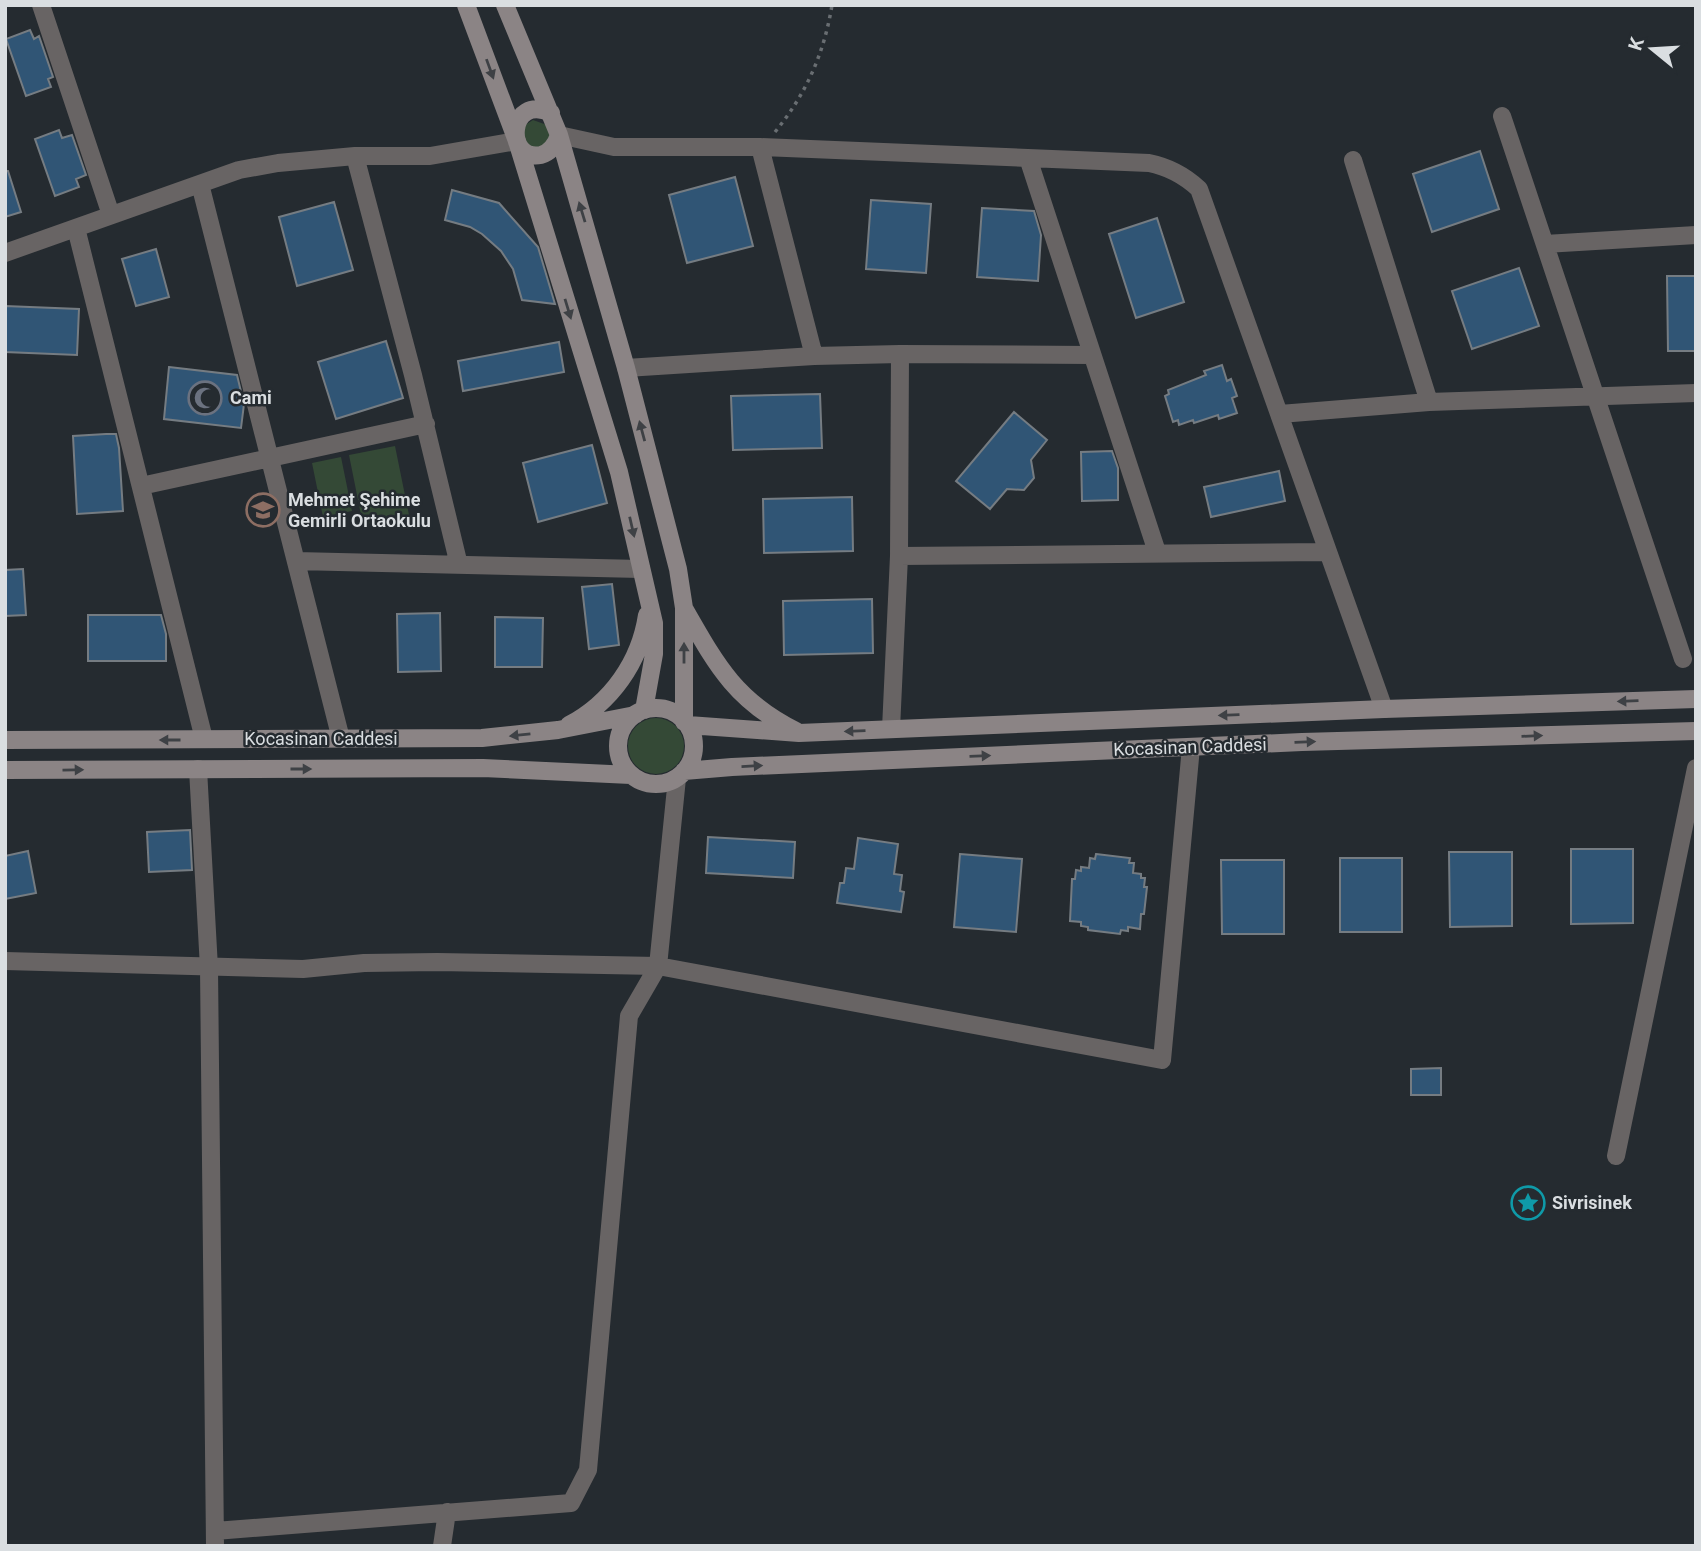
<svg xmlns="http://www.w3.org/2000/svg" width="1701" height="1551" viewBox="0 0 1701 1551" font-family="Roboto,sans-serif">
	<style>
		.green { fill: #344936 }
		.building { fill: #305575; stroke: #757c82; stroke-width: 2 }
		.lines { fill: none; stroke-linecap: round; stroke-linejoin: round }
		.path { stroke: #696e72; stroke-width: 3.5; stroke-dasharray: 3.5 5; stroke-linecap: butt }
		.street { stroke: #686464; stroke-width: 18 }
		.secondary { stroke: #8b8485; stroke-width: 18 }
		.oneway { fill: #3e4145 }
		.labels { text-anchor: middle; stroke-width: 5; stroke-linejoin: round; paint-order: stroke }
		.poi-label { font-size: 18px; font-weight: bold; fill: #dadee1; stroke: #252b30; text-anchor: start }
		.street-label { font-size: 18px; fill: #dadee1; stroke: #252b30 }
	</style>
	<rect width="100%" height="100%" fill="#252b30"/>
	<path class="green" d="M533 120 547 125 551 135 544 148H529L522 130 525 125Z
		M395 446 409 515 363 525 349 455Z
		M341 457 352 511 323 517 312 463Z
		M628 746a28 28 0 1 1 56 0a28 28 0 1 1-56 0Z"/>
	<path class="building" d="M30 30 34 39 39 36 53 77 48 79 51 87 26 96 6 39Z
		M59 130 62 138 72 135 86 175 76 179 79 187 55 196 35 139Z
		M1480 151 1499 209 1432 232 1413 174Z
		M5 171H8L21 212 5 217Z
		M735 177 753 246 687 263 669 195Z
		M452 190 499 203 538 247 555 304 522 300 513 269 501 251 482 234 470 227 445 220Z
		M871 200 931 204 926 273 866 269Z
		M334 202 353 270 297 286 279 217Z
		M982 208 1034 211 1041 235 1038 281 977 277Z
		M1157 218 1184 302 1136 318 1109 234Z
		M156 249 169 297 136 306 122 259Z
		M1519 268 1539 326 1472 349 1452 291Z
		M1667 276H1696V351H1668Z
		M5 306 79 309 77 355 5 352Z
		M386 341 403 398 336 419 318 362Z
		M559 342 564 372 463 391 458 361Z
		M1222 365 1227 381 1231 379 1237 396 1232 398 1237 413 1219 419 1218 415 1194 423 1193 420 1179 425 1178 420 1173 422 1165 396 1169 394 1168 390 1206 375 1204 371Z
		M169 367 237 375 244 404 241 428 164 419Z
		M820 394 822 448 733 450 731 396Z
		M1014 412 1047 440 1031 460 1034 478 1024 490 1007 489 990 509 956 481Z
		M106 434H116L119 448 123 511 77 514 73 436Z
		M592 445 607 503 538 522 523 463Z
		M1112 451 1118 468V500L1082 501 1081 452Z
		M1279 471 1285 501 1211 517 1204 487Z
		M852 497 853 551 764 553 763 499Z
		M23 569 26 615 5 616V570Z
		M612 584 619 645 589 649 582 587Z
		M872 599 873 653 784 655 783 601Z
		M440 613 441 671 398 672 397 614Z
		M88 615H161L166 634V661H88Z
		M495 617 543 618 542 667H495Z
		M190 830 192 870 149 872 147 832Z
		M708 837 795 842 793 878 706 873Z
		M858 838 898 844 894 874 902 875 900 891 904 892 901 912 837 903 840 883H844L846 868 854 869Z
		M1571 849H1633V923L1571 924Z
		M28 851 36 893 5 899V856Z
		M1449 852H1512V926L1450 927Z
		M960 854 1022 859 1016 932 954 927Z
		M1096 854 1130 858 1129 863H1134L1133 873 1141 874V878H1145L1144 887H1147L1144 914H1141L1140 929 1128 927V931L1121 930 1120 934 1088 930V927L1081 926V922L1070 921 1072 879H1075L1076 870 1081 871V867L1089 868 1090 858 1095 859Z
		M1340 858H1402V932H1340Z
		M1221 860H1284V934H1222Z
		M1441 1068V1095H1411V1069Z"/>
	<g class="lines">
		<path class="path" d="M775 132C806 94 824 54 832 5"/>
		<path class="street" d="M41 5 111 215
			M1502 116 1683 659
			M559 135 614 147H760L1149 163C1169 167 1184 175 1199 189L1384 709
			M760 147 814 356
			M355 156 413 375 459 565
			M1028 158 1157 552
			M1353 160 1429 402
			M200 184 341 739
			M76 228 204 739
			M1545 244 1696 235
			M5 253 239 170 278 163 355 156H430L517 141
			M900 354 1092 355
			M626 368 814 356 900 354 899 556 891 729
			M1280 414 1429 402 1696 393
			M141 486 426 424
			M899 556 1328 552
			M296 561 641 569
			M198 769 209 968 215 1546
			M5 961 303 969 364 963 437 962 658 966 1162 1060 1191 747
			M1616 1156 1696 768
			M215 1531 571 1503 588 1470 629 1016 658 966 677 778
			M442 1546 447 1512"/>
		<path class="secondary" d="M466 5 517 141 619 472 654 623V654L644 710
			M505 5 559 135 626 368 678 569 684 608V722
			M551 113C508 93 504 162 541 155 551 152 556 144 559 135
			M685 610C717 666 736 701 796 731
			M618 746a38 38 0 1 1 76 0a38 38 0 1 1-76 0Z
			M569 725C611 703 640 662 647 615
			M688 725 799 733 1384 709 1696 699
			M5 740 482 738 558 730 635 715
			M5 770 483 768 631 775
			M684 771 732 767 1302 742 1696 731"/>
	</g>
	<defs><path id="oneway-solid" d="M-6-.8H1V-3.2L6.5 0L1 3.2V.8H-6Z" transform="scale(1.75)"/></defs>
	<g class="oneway">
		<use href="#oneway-solid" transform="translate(490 69) rotate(70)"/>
		<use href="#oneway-solid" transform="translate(582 212) rotate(-107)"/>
		<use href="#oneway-solid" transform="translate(568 309) rotate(73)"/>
		<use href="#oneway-solid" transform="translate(642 431) rotate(-105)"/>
		<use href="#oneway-solid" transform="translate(632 527) rotate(77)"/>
		<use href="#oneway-solid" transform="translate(684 653) rotate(-90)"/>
		<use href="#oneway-solid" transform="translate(1628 701) rotate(178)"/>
		<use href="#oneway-solid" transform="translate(1229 715) rotate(178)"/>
		<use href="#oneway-solid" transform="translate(855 731) rotate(178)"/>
		<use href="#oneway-solid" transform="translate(520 735) rotate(174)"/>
		<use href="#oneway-solid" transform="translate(1532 736) rotate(-2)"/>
		<use href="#oneway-solid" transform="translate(170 740) rotate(180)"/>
		<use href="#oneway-solid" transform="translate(1305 742) rotate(-2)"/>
		<use href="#oneway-solid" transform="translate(980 756) rotate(-2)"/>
		<use href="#oneway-solid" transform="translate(752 766) rotate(-3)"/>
		<use href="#oneway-solid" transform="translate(301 769)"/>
		<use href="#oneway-solid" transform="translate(73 770) rotate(-1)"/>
	</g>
	<defs>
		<symbol id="mosque-ring" viewBox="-11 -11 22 22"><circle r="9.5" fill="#252b30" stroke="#6b7280" stroke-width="1.5"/><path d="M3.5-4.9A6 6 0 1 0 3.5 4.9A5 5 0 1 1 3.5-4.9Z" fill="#6b7280"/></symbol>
		<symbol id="school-ring" viewBox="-11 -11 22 22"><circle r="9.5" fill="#252b30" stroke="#8d6e63" stroke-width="1.5"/><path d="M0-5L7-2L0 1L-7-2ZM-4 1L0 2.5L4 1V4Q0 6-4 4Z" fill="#8d6e63"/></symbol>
		<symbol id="sight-ring" viewBox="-11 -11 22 22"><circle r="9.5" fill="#252b30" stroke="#0f9aa8" stroke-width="1.5"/><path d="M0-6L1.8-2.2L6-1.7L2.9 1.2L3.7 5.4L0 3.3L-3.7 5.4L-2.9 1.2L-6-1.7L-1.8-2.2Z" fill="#0f9aa8"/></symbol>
	</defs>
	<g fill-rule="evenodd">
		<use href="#mosque-ring" x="186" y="379" width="38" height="38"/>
		<use href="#school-ring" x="244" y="491" width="38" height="38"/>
		<use href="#sight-ring" x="1509" y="1184" width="38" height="38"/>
	</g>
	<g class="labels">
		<g class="poi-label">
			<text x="230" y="404">Cami</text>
			<text x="288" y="506">Mehmet Şehime<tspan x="288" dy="21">Gemirli Ortaokulu</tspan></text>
			<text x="1552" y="1209">Sivrisinek</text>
		</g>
		<g class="street-label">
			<text x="321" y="745">Kocasinan Caddesi</text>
			<text transform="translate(1190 747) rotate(-2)" y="6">Kocasinan Caddesi</text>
		</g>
	</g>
	<rect width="1701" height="1551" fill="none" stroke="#dadee1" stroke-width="14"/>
	<g transform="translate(1652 49) rotate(288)" stroke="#252b30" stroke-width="5" paint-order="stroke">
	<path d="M0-5L12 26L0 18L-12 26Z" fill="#dadee1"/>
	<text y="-10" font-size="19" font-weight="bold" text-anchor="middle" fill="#dadee1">K</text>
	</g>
</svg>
